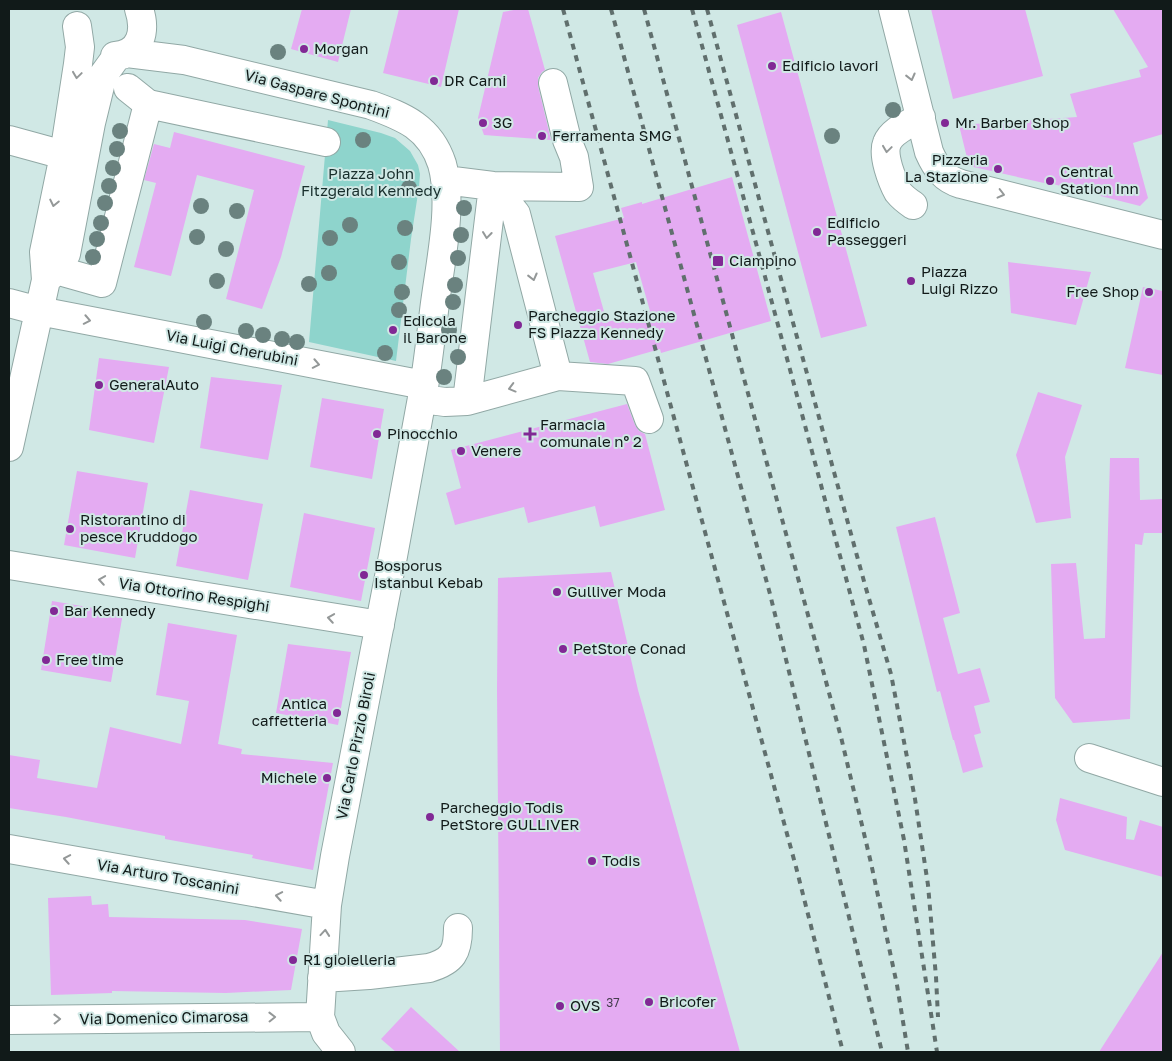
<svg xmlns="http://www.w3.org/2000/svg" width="1172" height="1061" viewBox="0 0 1172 1061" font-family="'Golos Text',sans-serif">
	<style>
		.green { fill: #8ed4cc }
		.building { fill: #e4abf2; fill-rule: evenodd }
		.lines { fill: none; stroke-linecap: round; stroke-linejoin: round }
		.minor-casing { stroke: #91a8a5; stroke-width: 30 }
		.minor { stroke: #fff; stroke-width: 28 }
		.rail { stroke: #606f6d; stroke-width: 4; stroke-dasharray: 6 6; stroke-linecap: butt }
		.tree { fill: #6a827f }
		.oneway { stroke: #949898 }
		.poi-dot { fill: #812895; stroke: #d0e8e5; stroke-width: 2 }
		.labels { text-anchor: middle; stroke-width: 4; stroke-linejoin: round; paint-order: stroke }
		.number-label { font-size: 12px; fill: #463e4f }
		.poi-label { font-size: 15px; fill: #111a19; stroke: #d0e8e5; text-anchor: start }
		.street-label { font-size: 15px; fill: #111a19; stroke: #d0e8e5 }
		.park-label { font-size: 15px; fill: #172e2c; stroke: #d0e8e5 }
	</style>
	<rect width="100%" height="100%" fill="#d0e8e5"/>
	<path class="green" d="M328 120 381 133 395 138 410 151 418 165 420 174 419 187 411 239 396 361 309 342Z"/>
	<path class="building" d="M302 9H351L338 62 291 49Z
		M399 9H459L441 87 383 73Z
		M519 9H528L545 70 542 72 538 78V86L551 140 484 135 478 118 503 12Z
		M931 9H1025L1043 76 953 99Z
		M1113 9H1163V134L1133 143 1148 198 1140 206 1053 184V185L969 166 959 125 1077 117 1070 94 1141 77 1139 70 1148 67Z
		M781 12 867 326 821 338 737 25Z
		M174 132 305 166 281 257 262 309 226 299 254 190 197 175 171 276 134 267 156 183 144 180 154 144 170 148Z
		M732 177 771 321 661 353 660 349 608 364 590 362 555 236 624 218 621 208 642 202V204ZM636 262 650 311 607 322 593 273Z
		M1008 262 1091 272 1076 325 1011 313Z
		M1143 287 1163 291V375L1125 368Z
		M99 358 169 367 154 443 89 430Z
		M211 377 282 385 268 460 200 448Z
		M1038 392 1082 405 1065 457 1071 518 1036 523 1016 455Z
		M322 398 384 409 372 479 310 467Z
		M627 404 635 425 639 431 645 434 665 510 600 527 595 506 528 523 524 507 455 525 446 493 461 488 451 450Z
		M1110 458H1139L1140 500 1163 499V533H1144L1142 545 1135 544 1130 719 1073 723 1055 698 1051 564 1076 563 1084 639 1105 638Z
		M77 471 148 483 135 558 64 545Z
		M190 490 263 504 248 580 176 566Z
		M304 513 375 528 361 601 290 587Z
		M935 517 960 613 943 618 958 674 980 668 990 702 974 706 981 733 974 735 983 767 963 773 954 740H953L940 691 937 692 896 527Z
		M611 572 638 690 740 1052H500L497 689 498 578Z
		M52 601 123 613 111 682 41 670Z
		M168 623 237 635 218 744 242 749 241 754 333 763 313 870 252 858 253 855 165 839V836L66 817 9 808V755L40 760 37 778 97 788 110 727 181 744 189 701 156 695Z
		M288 644 351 652 338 725 276 713Z
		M1060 798 1127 817 1126 839 1134 840 1140 820 1163 827V877L1065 850 1056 820Z
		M91 896 92 905 108 904 109 917 245 920 302 929 291 990 226 993 112 991V993L51 995 48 898Z
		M1163 952V1052H1099Z
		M411 1007 460 1052H396L381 1039Z"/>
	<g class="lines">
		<defs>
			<path id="minor" d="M893 9 929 152C936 168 944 179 961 184L1163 235
				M127 53 184 60 371 105C404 117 430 127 442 164 454 205 439 268 434 311 431 336 428 362 424 387 414 443 403 500 393 556 374 656 354 756 335 856L327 905 320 1017 326 1033 341 1052
				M115 56C142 54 146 30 139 9
				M128 88 148 104
				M9 140 82 160
				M445 180 493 186 579 187 574 157 567 140 553 83
				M493 186 516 214 558 376
				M913 205C907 201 902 197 898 192 892 181 882 155 887 143 892 130 910 124 921 117
				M56 270 102 283 148 104 326 142
				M46 280 56 270 66 254 91 123 101 82 104 74 117 56
				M9 303 39 311 424 385
				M422 399 445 402 467 401 558 376 635 381 649 419
				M467 401 493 186
				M9 447 46 280 44 252 64 155 78 64 80 47 77 26
				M9 565 380 625
				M1089 758 1163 782
				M9 849 327 905
				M322 978 369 975 429 968C453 961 458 952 458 928
				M9 1020 320 1017"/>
		</defs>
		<use href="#minor" class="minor-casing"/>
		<use href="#minor" class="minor"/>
		<path class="rail" d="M563 9 796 867 843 1052
			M611 9 770 594 882 1052
			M644 9 841 737 871 863 897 985 908 1052
			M692 9 760 258 864 645 904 840 937 1052
			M707 9 865 585 891 674 915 799 928 885 936 977 938 1017"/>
	</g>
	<g class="tree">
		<circle cx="278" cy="52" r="8"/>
		<circle cx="893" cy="110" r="8"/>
		<circle cx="120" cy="131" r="8"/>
		<circle cx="832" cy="136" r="8"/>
		<circle cx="363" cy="140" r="8"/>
		<circle cx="117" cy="149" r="8"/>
		<circle cx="113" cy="168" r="8"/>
		<circle cx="109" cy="186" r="8"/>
		<circle cx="409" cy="188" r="8"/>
		<circle cx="105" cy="203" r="8"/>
		<circle cx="201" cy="206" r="8"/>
		<circle cx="464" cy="208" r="8"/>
		<circle cx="237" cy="211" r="8"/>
		<circle cx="101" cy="223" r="8"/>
		<circle cx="350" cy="225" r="8"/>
		<circle cx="405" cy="228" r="8"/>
		<circle cx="461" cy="235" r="8"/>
		<circle cx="197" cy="237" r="8"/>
		<circle cx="330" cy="238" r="8"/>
		<circle cx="97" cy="239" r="8"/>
		<circle cx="226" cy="249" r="8"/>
		<circle cx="93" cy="257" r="8"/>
		<circle cx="458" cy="258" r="8"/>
		<circle cx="399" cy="262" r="8"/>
		<circle cx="329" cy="273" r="8"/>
		<circle cx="217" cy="281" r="8"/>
		<circle cx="309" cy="284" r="8"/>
		<circle cx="455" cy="285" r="8"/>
		<circle cx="402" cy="292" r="8"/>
		<circle cx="453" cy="302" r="8"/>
		<circle cx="399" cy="310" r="8"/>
		<circle cx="204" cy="322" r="8"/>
		<circle cx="449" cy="330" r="8"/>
		<circle cx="246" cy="331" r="8"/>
		<circle cx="263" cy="335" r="8"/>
		<circle cx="282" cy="339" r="8"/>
		<circle cx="297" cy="342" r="8"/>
		<circle cx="385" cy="353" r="8"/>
		<circle cx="458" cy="357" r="8"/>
		<circle cx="444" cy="377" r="8"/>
	</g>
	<defs><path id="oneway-chevron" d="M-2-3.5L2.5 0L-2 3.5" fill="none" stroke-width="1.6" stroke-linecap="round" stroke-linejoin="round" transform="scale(1.25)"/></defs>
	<g class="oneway">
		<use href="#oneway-chevron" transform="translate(77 75) rotate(98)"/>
		<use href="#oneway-chevron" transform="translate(911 77) rotate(76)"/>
		<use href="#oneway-chevron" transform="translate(887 149) rotate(98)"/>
		<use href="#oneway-chevron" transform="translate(1001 194) rotate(14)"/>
		<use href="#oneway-chevron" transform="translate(54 203) rotate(102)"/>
		<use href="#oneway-chevron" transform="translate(487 235) rotate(97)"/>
		<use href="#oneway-chevron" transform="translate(533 277) rotate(76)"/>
		<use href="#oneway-chevron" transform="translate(87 320) rotate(11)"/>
		<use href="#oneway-chevron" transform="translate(316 364) rotate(11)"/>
		<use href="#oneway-chevron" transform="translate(512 388) rotate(165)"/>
		<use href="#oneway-chevron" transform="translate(102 580) rotate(-171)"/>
		<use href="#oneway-chevron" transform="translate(331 618) rotate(-171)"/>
		<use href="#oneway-chevron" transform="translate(67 859) rotate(-170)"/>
		<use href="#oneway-chevron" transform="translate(279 896) rotate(-170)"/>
		<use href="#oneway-chevron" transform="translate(325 933) rotate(-85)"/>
		<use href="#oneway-chevron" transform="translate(272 1017) rotate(-1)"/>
		<use href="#oneway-chevron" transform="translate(57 1019) rotate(-1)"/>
	</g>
	<g class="poi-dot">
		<circle cx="304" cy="49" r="5"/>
		<circle cx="772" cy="66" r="5"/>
		<circle cx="434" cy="81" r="5"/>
		<circle cx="483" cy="123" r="5"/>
		<circle cx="945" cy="123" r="5"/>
		<circle cx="542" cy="136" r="5"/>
		<circle cx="998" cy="169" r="5"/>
		<circle cx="1050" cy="181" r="5"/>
		<circle cx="817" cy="232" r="5"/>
		<rect x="712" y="255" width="12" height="12" rx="2.5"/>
		<circle cx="911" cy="281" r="5"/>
		<circle cx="1149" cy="292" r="5"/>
		<circle cx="518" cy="325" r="5"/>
		<circle cx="393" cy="330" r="5"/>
		<circle cx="99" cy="385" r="5"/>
		<circle cx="377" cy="434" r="5"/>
		<path d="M527.5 426.5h5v5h5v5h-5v5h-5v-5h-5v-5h5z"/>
		<circle cx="461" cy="451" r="5"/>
		<circle cx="70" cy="529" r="5"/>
		<circle cx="364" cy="575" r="5"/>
		<circle cx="557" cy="592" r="5"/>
		<circle cx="54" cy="611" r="5"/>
		<circle cx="563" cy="649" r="5"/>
		<circle cx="46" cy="660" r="5"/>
		<circle cx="337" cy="713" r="5"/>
		<circle cx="327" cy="778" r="5"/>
		<circle cx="430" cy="817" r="5"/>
		<circle cx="592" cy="861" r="5"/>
		<circle cx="293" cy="960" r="5"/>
		<circle cx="649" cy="1002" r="5"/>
		<circle cx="560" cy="1006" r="5"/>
	</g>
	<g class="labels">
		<g class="number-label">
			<text x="613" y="1007">37</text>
		</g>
		<g class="poi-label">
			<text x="314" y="54">Morgan</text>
			<text x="782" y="71">Edificio lavori</text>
			<text x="444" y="86">DR Carni</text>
			<text x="493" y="128">3G</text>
			<text x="955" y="128">Mr. Barber Shop</text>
			<text x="552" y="141">Ferramenta SMG</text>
			<text x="988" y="165" text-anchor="end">Pizzeria<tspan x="988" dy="17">La Stazione</tspan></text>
			<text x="1060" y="177">Central<tspan x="1060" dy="17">Station Inn</tspan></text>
			<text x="827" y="228">Edificio<tspan x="827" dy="17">Passeggeri</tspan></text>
			<text x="729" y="266">Ciampino</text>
			<text x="921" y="277">Piazza<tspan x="921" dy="17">Luigi Rizzo</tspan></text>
			<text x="1139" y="297" text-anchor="end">Free Shop</text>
			<text x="528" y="321">Parcheggio Stazione<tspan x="528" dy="17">FS Piazza Kennedy</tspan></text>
			<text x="403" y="326">Edicola<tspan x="403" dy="17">il Barone</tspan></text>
			<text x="109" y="390">GeneralAuto</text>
			<text x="540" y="430">Farmacia<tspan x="540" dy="17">comunale nº 2</tspan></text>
			<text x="387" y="439">Pinocchio</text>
			<text x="471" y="456">Venere</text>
			<text x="80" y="525">Ristorantino di<tspan x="80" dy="17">pesce Kruddogo</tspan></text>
			<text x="374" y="571">Bosporus<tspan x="374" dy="17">Istanbul Kebab</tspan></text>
			<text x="567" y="597">Gulliver Moda</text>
			<text x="64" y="616">Bar Kennedy</text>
			<text x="573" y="654">PetStore Conad</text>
			<text x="56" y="665">Free time</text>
			<text x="327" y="709" text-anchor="end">Antica<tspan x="327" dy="17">caffetteria</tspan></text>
			<text x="317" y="783" text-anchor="end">Michele</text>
			<text x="440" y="813">Parcheggio Todis<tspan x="440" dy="17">PetStore GULLIVER</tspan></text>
			<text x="602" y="866">Todis</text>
			<text x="303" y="965">R1 gioielleria</text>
			<text x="659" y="1007">Bricofer</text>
			<text x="570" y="1011">OVS</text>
		</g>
		<g class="street-label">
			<text transform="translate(317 94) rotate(15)" y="5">Via Gaspare Spontini</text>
			<text transform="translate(232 348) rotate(11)" y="5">Via Luigi Cherubini</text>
			<text transform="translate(194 595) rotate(9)" y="5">Via Ottorino Respighi</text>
			<text transform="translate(356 746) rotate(-79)" y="5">Via Carlo Pirzio Biroli</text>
			<text transform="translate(168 877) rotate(10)" y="5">Via Arturo Toscanini</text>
			<text transform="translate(164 1018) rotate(-1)" y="5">Via Domenico Cimarosa</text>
		</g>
		<g class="park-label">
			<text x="371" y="179">Piazza John<tspan x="371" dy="17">Fitzgerald Kennedy</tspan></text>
		</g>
	</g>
	<rect width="1172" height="1061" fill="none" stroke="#111a19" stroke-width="20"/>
</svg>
